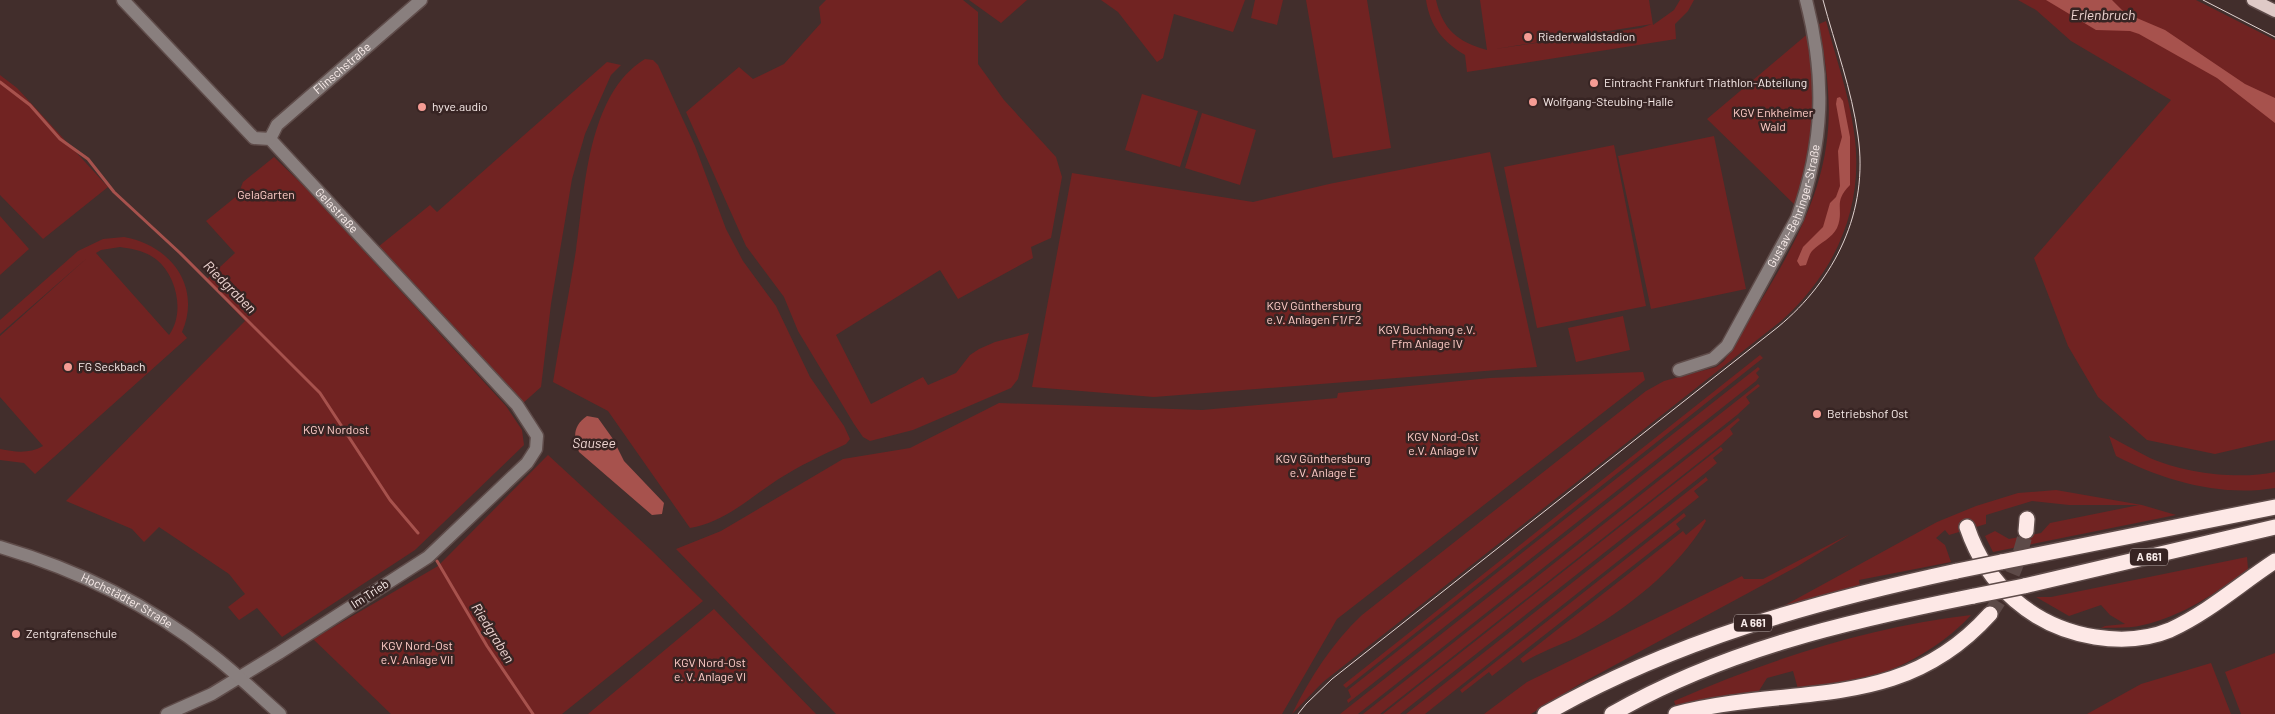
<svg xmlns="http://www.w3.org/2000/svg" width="2275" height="714" viewBox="0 0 2275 714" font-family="Barlow,sans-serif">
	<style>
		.green { fill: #712322; fill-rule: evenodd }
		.water { fill: #a7524d }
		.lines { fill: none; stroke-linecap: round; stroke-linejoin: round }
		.stream { stroke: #a7524d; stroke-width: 3 }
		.highway-tunnel { stroke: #5d4a48; stroke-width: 15; stroke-dasharray: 15 8; stroke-linecap: butt }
		.minor-casing { stroke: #5f4c4a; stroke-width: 15 }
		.major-casing { stroke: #5f4c4a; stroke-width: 15 }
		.highway-casing { stroke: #5f4c4a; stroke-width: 18 }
		.minor { stroke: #897f7e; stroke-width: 12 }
		.major { stroke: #dfcac7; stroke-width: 12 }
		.highway { stroke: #fde8e6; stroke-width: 15 }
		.tram { stroke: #e0d2d0; stroke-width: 1 }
		.highway-bridge-casing { stroke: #5f4c4a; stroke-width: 18; stroke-linecap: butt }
		.highway-bridge { stroke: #fde8e6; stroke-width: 15 }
		.poi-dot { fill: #f59c94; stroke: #372423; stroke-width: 2 }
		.labels { text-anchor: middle; stroke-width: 5; stroke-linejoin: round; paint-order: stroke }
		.shield { fill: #372423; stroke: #bfb0ae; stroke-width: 1 }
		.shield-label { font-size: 11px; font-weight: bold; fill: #f9ecea }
		.poi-label { font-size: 12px; fill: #f9ecea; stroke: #372423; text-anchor: start }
		.street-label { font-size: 12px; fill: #f9ecea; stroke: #372423 }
		.park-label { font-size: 12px; fill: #ffcdc8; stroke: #372423 }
		.water-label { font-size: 14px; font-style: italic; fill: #eed5d2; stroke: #372423 }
	</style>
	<rect width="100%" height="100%" fill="#422e2c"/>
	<path class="green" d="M826 0H963L978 12V64L1004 100 1056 157 1062 177 1051 238 1031 247 1033 258 958 299 940 270 836 335 871 404 923 377 928 385 956 373 970 355 979 349 995 342 1029 333 1018 379 1011 388 913 430 870 441 863 437 854 424 798 331 784 297 746 246 686 112 739 67 753 79 784 64 821 23 819 7Z
		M969 0H1027L1001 23Z
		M1101 0H1245L1233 32 1174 14 1163 58 1157 62 1118 12Z
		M1255 0H1283L1277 25 1251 18Z
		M1306 0H1367L1391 148 1333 158Z
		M1426 0H1436C1443 30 1458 42 1487 50L1480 0H1649L1653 25 1674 10 1680 0H1694L1688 11 1675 24 1676 39 1467 72 1465 55C1443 42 1430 26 1426 0ZM1652 24 1641 28 1495 49Z
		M2018 0H2196L2275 40V440L2215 454 2147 440 2098 397 2068 346 2034 258 2171 100 2071 41 2036 10Z
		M1826 21C1836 58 1849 95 1854 132 1865 206 1836 272 1781 321L1323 682 1292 714C1310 678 1332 643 1362 615L1646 391 1664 381 1716 367 1724 361C1767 288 1821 217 1828 130 1831 94 1825 59 1819 24Z
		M1811 31 1816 69 1814 145 1796 206 1707 119Z
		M645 59 653 60 658 65 695 146 726 229 743 261 776 306 810 377 844 426 850 439 846 444C822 455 799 466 777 480 750 498 723 523 690 528L608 411 553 382C560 338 569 295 576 250 585 191 587 94 645 59Z
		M607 62 621 65 611 75 585 134 572 179 551 304 541 387 522 404 378 247 430 205 437 212Z
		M0 75 17 88 108 187 43 239 0 195Z
		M1142 94 1198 111 1180 167 1125 150Z
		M1202 113 1256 130 1240 185 1185 168Z
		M1714 136 1746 289 1651 309 1618 156Z
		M1614 145 1646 306 1537 328 1504 167Z
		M1490 152 1537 367 1154 397 1032 387 1072 173 1253 202 1329 184Z
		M274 157 308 190 506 406 522 430 524 445 415 550 282 637 257 608 239 620 228 607 245 594 229 574 159 527 144 542 132 529 66 501 245 321 206 280 235 253 206 221 238 195 243 182Z
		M0 216 29 249 0 275Z
		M124 237C170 245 202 286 182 332L187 338 35 474 24 463 0 460V449C15 452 29 454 43 446L0 397V336L87 258 0 334V320L78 251 103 239ZM120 247C133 249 146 251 157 260 177 277 185 313 169 335L96 253 101 250Z
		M1623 316 1630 350 1576 362 1568 328Z
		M1760 355 1763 358 1346 688 1343 685Z
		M1758 367 1760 369 1756 373 1759 377 1756 381 1348 703 1347 700 1351 697 1348 690Z
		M1643 372 1645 380 1337 619 1282 714H836L676 549 721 531 843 459 910 448 999 403 1202 410 1337 398 1338 393 1490 378Z
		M1758 384 1760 386 1746 397 1750 403 1737 415 1358 714H1340Z
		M1738 418 1740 420 1730 429 1733 434 1721 445 1380 714H1363Z
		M2109 436C2122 443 2136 451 2150 458 2184 473 2238 480 2275 472V488C2221 497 2164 481 2116 456Z
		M1721 447 1723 450 1713 458 1717 463 1704 474 1400 714H1383Z
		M548 455 651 550 703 601 562 714H391L313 639 438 566Z
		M1706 477 1708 480 1694 491 1699 497 1425 714H1406Z
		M2056 490 2142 505 2176 515 1993 552 1985 536 1995 531 2009 539 2041 533 2050 523 2139 505H2069L2032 501 1986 515V524L1949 535 1945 530 1936 538 1945 545 1951 562 1859 580 1860 586 1778 609 1937 522 1976 506 2018 493Z
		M1684 513 1686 516 1676 524 1680 529 1492 676 1489 672 1462 693 1460 690Z
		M1705 519 1706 521C1678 569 1626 610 1577 637 1559 646 1537 653 1523 663L1520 659 1683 531 1686 535Z
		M1850 534 1798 566 1578 685 1531 714H1484L1527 682 1742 576 1744 579H1763Z
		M2247 557 2248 569C2216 593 2183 616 2143 625 2130 629 2115 627 2101 628L2105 626 2125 624 2110 615 2101 605 2069 616 2036 597H2051Z
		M714 609 816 714H588Z
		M1971 615C1939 650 1893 673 1848 684 1832 687 1814 688 1798 689L1793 671 1767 678 1757 694 1705 700 1676 707 1674 701C1768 660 1868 627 1971 615Z
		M2275 653V714H2241L2225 672Z
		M2211 663 2231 714H2087L2141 684Z"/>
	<path class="water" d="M2046 0H2112L2125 13 2165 30 2245 84 2275 98V123L2217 78 2139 34 2130 31 2096 30Z
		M1840 97 1843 101 1850 137V185C1832 203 1845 209 1837 228 1832 238 1820 243 1813 250 1809 254 1808 260 1806 265L1800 266 1797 261 1803 247 1823 227 1830 203 1836 197 1840 186 1838 151 1842 137 1836 104 1837 98Z
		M587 416 598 418 613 439 624 461 664 503 662 514 652 515 579 452C573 436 573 426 587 416Z"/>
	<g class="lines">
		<path class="stream" d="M0 82 30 105 60 139 88 159 114 192 180 253 320 393 390 500 418 533
			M437 561 487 646 533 714"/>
		<path class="highway-tunnel" d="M1990 614C2008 588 2019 562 2026 531"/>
		<defs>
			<g id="minor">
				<path id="s1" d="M123 0 254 138 270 139 517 405 537 436 536 449 527 463 428 557 279 653 212 694 167 714"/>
				<path id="s2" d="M270 139 277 125 421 0"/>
				<path id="s3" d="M1679 370 1713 359 1727 346 1797 218C1824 143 1826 77 1806 0"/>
				<path id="s4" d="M0 547C75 569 149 605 211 654 235 672 257 694 280 714"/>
			</g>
			<path id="major" d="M2253 0 2275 11"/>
			<path id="highway" d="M1967 527C1987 586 2033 627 2095 637 2121 641 2146 640 2170 630 2209 612 2240 584 2275 561
				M2026 531 2027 519
				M2001 562 2275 507
				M2024 586 2275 527
				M1545 714C1673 641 1814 602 1957 571
				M1612 714C1723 650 1849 621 1974 596
				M1676 714C1796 683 1900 714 1990 614"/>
		</defs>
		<use href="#minor" class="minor-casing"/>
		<use href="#major" class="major-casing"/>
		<use href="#highway" class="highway-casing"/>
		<use href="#minor" class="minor"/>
		<use href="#major" class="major"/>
		<use href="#highway" class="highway"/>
		<path class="tram" d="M2203 0 2275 37
			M1298 714 1306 704 1332 679 1778 327C1835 280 1869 211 1858 136 1852 90 1835 45 1823 0"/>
		<defs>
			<path id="highway-bridge" d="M1957 571 2001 562
				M1974 596 2024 586"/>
		</defs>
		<use href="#highway-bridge" class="highway-bridge-casing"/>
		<use href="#highway-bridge" class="highway-bridge"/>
	</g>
	<g class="poi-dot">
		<circle cx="1528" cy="37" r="5"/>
		<circle cx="1594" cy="83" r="5"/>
		<circle cx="1533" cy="102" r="5"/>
		<circle cx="422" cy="107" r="5"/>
		<circle cx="68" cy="367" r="5"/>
		<circle cx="1817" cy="414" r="5"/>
		<circle cx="16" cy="634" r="5"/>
	</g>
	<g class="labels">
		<g class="shield">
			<rect x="2130" y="548.5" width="38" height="17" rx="4"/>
			<rect x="1734" y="614.5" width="38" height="17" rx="4"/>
		</g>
		<g class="shield-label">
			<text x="2149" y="561">A 661</text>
			<text x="1753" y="627">A 661</text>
		</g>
		<g class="poi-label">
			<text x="1538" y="41">Riederwaldstadion</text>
			<text x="1604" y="87">Eintracht Frankfurt Triathlon-Abteilung</text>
			<text x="1543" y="106">Wolfgang-Steubing-Halle</text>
			<text x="432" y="111">hyve.audio</text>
			<text x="78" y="371">FG Seckbach</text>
			<text x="1827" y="418">Betriebshof Ost</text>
			<text x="26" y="638">Zentgrafenschule</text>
		</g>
		<g class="street-label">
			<text dy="4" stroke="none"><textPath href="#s2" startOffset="102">Flinschstraße</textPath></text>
			<text dy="4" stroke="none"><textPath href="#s3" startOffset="211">Gustav-Behringer-Straße</textPath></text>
			<text dy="4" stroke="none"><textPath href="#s1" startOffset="304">Gelastraße</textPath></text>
			<text transform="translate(370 594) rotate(-33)" y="4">Im Trieb</text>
			<text dy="4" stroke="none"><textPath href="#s4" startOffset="138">Hochstädter Straße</textPath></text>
		</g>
		<g class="park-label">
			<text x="1773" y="117">KGV Enkheimer<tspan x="1773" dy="14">Wald</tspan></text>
			<text x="266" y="199">GelaGarten</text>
			<text x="1314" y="310">KGV Günthersburg<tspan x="1314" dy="14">e.V. Anlagen F1/F2</tspan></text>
			<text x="1427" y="334">KGV Buchhang e.V.<tspan x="1427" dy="14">Ffm Anlage IV</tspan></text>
			<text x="336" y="434">KGV Nordost</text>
			<text x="1443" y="441">KGV Nord-Ost<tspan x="1443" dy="14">e.V. Anlage IV</tspan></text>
			<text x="1323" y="463">KGV Günthersburg<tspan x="1323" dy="14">e.V. Anlage E</tspan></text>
			<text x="417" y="650">KGV Nord-Ost<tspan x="417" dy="14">e.V. Anlage VII</tspan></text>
			<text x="710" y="667">KGV Nord-Ost<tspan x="710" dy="14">e. V. Anlage VI</tspan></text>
		</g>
		<g class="water-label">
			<text x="2103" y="20">Erlenbruch</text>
			<text transform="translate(230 287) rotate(45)" y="5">Riedgraben</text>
			<text x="594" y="448">Sausee</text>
			<text transform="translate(493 633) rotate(58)" y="5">Riedgraben</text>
		</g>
	</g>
</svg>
